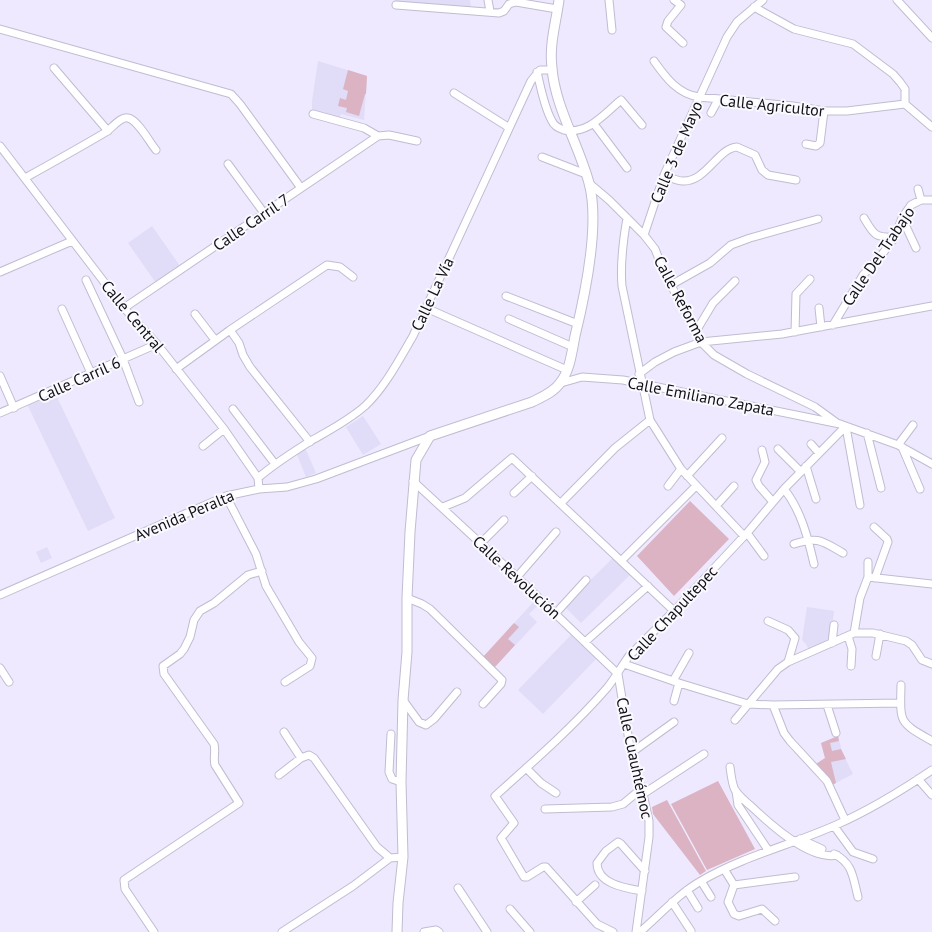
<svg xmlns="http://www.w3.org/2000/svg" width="932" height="932" viewBox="0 0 932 932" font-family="'PT Sans',sans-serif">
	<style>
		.built { fill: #e1dcf8 }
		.green { fill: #dbb3c3 }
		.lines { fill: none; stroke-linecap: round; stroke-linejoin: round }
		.minor-casing { stroke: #c1bcd1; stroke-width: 9 }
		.major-casing { stroke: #c1bcd1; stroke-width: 11 }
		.minor { stroke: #fff; stroke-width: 7 }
		.major { stroke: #fff; stroke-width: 9 }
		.labels { text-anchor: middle; stroke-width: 4; stroke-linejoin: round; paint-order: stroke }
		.street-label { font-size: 16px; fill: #100f16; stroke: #faf9fe }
	</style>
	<rect width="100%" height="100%" fill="#eee9ff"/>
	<path class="built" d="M394 0H470L471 8 396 2Z
		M318 61 367 76 364 120 341 114 339 119 312 112V101Z
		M152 226 180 266 156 283 128 243Z
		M54 391 115 518 88 531 27 404Z
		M363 416 381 444 363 455 346 427Z
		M305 448 316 473 306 477 296 452Z
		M47 547 52 558 41 563 36 552Z
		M615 556 632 573 581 623 564 606Z
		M538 597 542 601 529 614 537 622 494 668 483 657Z
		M807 607 834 611 830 640 809 650 806 644 802 640Z
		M571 635 596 659 543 714 518 690Z
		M838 736 842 752 853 774 832 785 816 764 825 758 821 743Z"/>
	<path class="green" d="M348 70 367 76 366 94H365L359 116 346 112 347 108 338 106 340 98 346 100 348 91 343 89Z
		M690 501 729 539 674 596 637 556Z
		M514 623 519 627 508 639 515 645 494 668 483 657Z
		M838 736 839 741 830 743 832 751 841 749 846 759 831 762 836 783 832 785 816 764 825 758 821 743Z
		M718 781 755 849 707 870 671 804Z
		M667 800 706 871 700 875 653 814 652 807Z"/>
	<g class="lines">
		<defs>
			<path id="minor" d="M488 0 490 11
				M609 0 612 30
				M674 0 681 5 668 21 666 27 683 43
				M897 0 932 38
				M396 5 499 13 504 11 509 4 516 2 557 9
				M754 7 794 29 853 44 893 74 900 82 905 89V104
				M0 29 231 94 240 104 301 188
				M654 61C666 78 678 94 699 97L793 106 824 111H847L905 104
				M54 68 108 131
				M537 72C541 88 544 107 552 121 554 126 558 128 564 130 588 135 604 114 621 100L642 125
				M454 93 508 127
				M905 104 932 127
				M711 113 718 100
				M313 114 364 128 378 136 389 135 417 141
				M594 124 627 168
				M806 144 816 146 820 143 824 111
				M0 146 124 308 157 344 224 429 258 478 259 489
				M542 157 586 174
				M228 164 264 213
				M664 175C670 177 676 181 683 181 706 182 718 148 737 147L755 155 762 170 768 175 796 180
				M25 178C52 163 79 148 106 132 112 128 121 116 128 118 138 120 150 143 156 150
				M590 184 609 200 644 235 655 249 664 272 701 342 714 355 747 374 815 407 837 423
				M918 189 921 200
				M627 218C623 241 620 263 622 286L650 420 681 469 744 536
				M864 218C874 235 875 238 895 237
				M902 218 916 248
				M644 235 664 175 727 37 737 22 763 0
				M0 272 72 241
				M86 280 123 359 139 402
				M671 285 710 263 731 245 750 238 818 219
				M506 296 578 324
				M124 308 378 136
				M426 308 567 370
				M819 308 821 327
				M62 309 91 373
				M195 314 215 340
				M509 319 573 347
				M833 325 863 275 880 257 895 237 902 218 911 205 921 200H932
				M230 330 239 343 243 355 250 367 310 442
				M795 332 796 294 810 279
				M695 333 713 303 735 281
				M176 369 230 330 327 265 340 267 353 277
				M639 374 655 362 674 352 701 342 782 334 932 306
				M0 376 14 408
				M561 383 582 377 623 380 840 424 898 445 932 464
				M233 409 275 464
				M0 413 157 344
				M846 427 860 505
				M867 433 881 488
				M811 444 819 453
				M898 445 913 425
				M203 446 224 429
				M902 447 920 489
				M778 449 801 472
				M762 450 765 462 756 480 759 486 773 502
				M806 466 816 499
				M687 476 722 438
				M258 478C274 464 292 453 309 442 328 431 348 421 365 406 385 387 399 360 413 336L531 81 540 70H552
				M413 481 517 577 618 674 631 753 643 794 649 821V837L636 932
				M668 486 681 469
				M784 489C801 510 808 538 814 564
				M514 493 532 476
				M226 496 256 554 266 586 299 642 312 658 310 666 285 682
				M561 503 615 448 650 420
				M716 506 734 486
				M443 507 465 498 512 458 674 611
				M874 527 887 539 888 542 875 578
				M747 533 764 556
				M481 543 504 520
				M794 544C818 536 822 541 843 553
				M622 560 696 486
				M517 577 556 532
				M868 577 932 584
				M0 595 226 496 259 489 287 487 316 479 430 436
				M407 598 422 604 430 609 502 680 501 684 483 704
				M556 613 586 580
				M768 621 788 630 795 638 788 662
				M854 633 860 598 868 577V562
				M848 636 852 649 851 666
				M585 642 648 586
				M832 643 834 625
				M876 656 880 634
				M624 664 679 683 748 704 773 705 900 703
				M0 668 9 682
				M673 681 689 653
				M901 685C900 724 899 722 932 741
				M403 700 419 722 426 725 434 719 457 692
				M674 701 679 683
				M773 705 784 733 790 741 827 781 845 820
				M827 705 836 733
				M735 720 778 669 788 662 854 633H873L906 641 912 645 922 660 932 664
				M284 732 301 758
				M391 734 389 772 392 779 401 782
				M631 753 674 722
				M730 767C731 775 732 784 735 790 739 796 746 802 752 807 770 824 810 861 837 855
				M526 768 541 783 556 793
				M279 775 301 758 309 755 314 758 377 847 390 858 403 857
				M918 779 932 795
				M736 791 738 805 768 850
				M643 794 704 754
				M545 809 612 807 623 804 641 789
				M834 826 853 852 873 859
				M800 839 822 849
				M834 854C853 863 853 878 858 897
				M724 869 734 885
				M701 881 711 897
				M734 885 728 902 734 914 739 916 762 909 775 921
				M734 885 795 877
				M458 888 487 932
				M687 890 698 908
				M642 891C625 888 597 884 597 863L606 851 618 842 621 844 645 871
				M576 902 595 885
				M672 902 691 931
				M510 909 530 932
				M154 932 125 889 124 880 239 803 215 765C213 758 216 751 214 744L164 674 163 666 180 654 184 649 190 637 194 620 200 611 214 603 248 575 262 571
				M282 932 353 886 390 858
				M424 932 436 930 439 932
				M613 932 597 924 546 867H543L527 877H524L501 838 514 823 495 796C533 762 573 727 607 688 615 678 621 667 629 656L674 611 747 533 784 489 842 430 844 426
				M640 932C660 915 678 894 701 881 744 856 791 845 836 825 870 810 901 791 932 770"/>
			<path id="major" d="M397 932 398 903 403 857 401 782 403 700 407 652V598L410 532 416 460 430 436 532 402C542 397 554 392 560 383 570 371 572 351 575 336 585 295 600 223 589 183 579 145 555 107 552 68 549 44 556 23 559 0"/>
		</defs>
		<use href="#minor" class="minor-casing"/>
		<use href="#major" class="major-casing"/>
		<use href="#minor" class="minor"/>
		<use href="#major" class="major"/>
	</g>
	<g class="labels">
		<g class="street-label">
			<text transform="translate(772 105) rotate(6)" y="6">Calle Agricultor</text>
			<text transform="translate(676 152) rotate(-67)" y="6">Calle 3 de Mayo</text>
			<text transform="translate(251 222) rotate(-34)" y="6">Calle Carril 7</text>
			<text transform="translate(878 256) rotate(-56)" y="6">Calle Del Trabajo</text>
			<text transform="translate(432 294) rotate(-65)" y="6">Calle La Vía</text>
			<text transform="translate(681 299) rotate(62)" y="6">Calle Reforma</text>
			<text transform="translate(133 316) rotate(50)" y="6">Calle Central</text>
			<text transform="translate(79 379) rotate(-24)" y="6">Calle Carril 6</text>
			<text transform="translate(701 396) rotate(11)" y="6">Calle Emiliano Zapata</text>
			<text transform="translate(184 515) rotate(-23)" y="6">Avenida Peralta</text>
			<text transform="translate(517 577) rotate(43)" y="6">Calle Revolución</text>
			<text transform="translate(672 613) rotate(-47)" y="6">Calle Chapultepec</text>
			<text transform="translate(635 758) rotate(78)" y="6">Calle Cuauhtémoc</text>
		</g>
	</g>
</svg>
